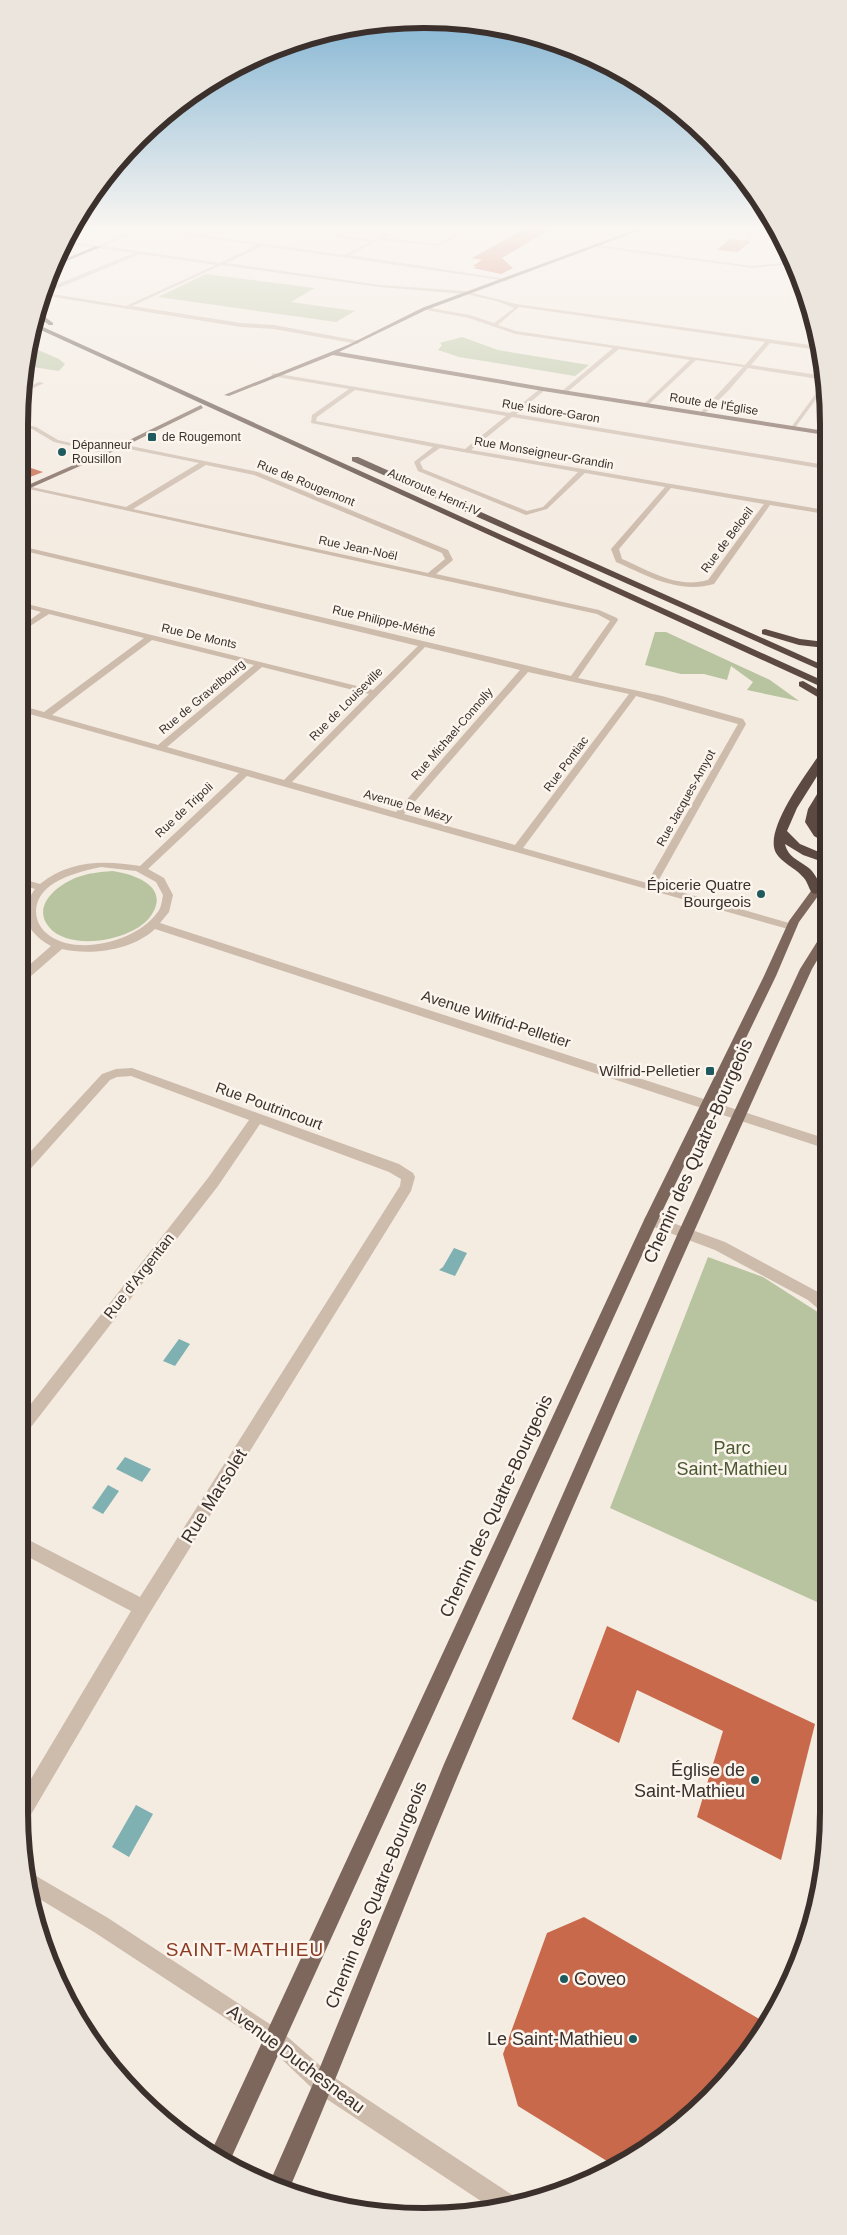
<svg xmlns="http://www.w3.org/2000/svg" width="847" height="2235" viewBox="0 0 847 2235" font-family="Arial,sans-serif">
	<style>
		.green { fill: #b8c4a0 }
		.water { fill: #7fb0b2 }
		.building { fill: #c8694b }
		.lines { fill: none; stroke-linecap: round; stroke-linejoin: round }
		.minor { fill: #cdbbac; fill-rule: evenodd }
		.major { fill: #7d675c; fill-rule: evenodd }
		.highway { fill: #5c4a42; fill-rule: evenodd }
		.poi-dot { fill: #1f5a5e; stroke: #fbf5ee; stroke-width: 2 }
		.labels { text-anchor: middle; stroke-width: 5; stroke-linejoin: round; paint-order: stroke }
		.far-street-label { font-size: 12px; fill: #3b302b; stroke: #fbf5ee }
		.far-poi-label { font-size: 12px; fill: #3b302b; stroke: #fbf5ee; text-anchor: start }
		.poi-label { font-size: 15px; fill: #3b302b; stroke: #fbf5ee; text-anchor: end }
		.street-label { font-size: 15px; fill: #3b302b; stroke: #fbf5ee }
		.near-street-label { font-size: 18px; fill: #3b302b; stroke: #fbf5ee }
		.near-park-label { font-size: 18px; fill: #4a5a2e; stroke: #fbf5ee }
		.near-poi-label { font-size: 18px; fill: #3b302b; stroke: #fbf5ee; text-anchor: end }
		.near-neighbourhood-label { font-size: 19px; letter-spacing: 1px; fill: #8c3b22; stroke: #fbf5ee }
		.rim { fill: none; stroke: #3b302b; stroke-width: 6 }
	</style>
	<rect width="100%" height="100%" fill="#f4ebe1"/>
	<path class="green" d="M206 274 315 288 291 302 355 311 336 322 158 297Z
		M462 337 498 350 589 365 575 376 459 357 438 350 442 345 440 343Z
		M29 346 59 359 65 364 59 371 26 366Z
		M655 632H666L770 680 799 701 747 690 753 682 731 666 727 680 704 674H681L645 665Z
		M112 871C135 874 172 887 150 917 132 941 69 952 49 927 31 906 58 884 78 877 89 873 100 872 112 871Z
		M708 1257 763 1277 827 1318 828 1607 610 1508Z"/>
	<path class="water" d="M454 1248 467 1253 455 1276 439 1270 443 1267Z
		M179 1339 190 1344 175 1366 163 1361Z
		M125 1457 151 1469 142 1482 116 1469Z
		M108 1485 119 1491 103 1514 92 1508Z
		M136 1805 153 1814 129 1857 112 1847Z"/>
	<path class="building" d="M523 230H549L502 258 513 268 501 274 473 268 477 266H473L482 260 472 258Z
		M730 239 751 241 738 252 717 250Z
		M19 464 43 472 25 479 19 477Z
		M607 1626 815 1724 781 1860 697 1817 723 1731 637 1690 619 1743 572 1719Z
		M584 1917 766 2023 745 2058 648 2148 615 2166 518 2106 503 2054 547 1933Z"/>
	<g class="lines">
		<path class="minor" d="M135 230H141L103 246 220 263 257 245 151 230H164L344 255 370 242 290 230 374 240 392 230H398L384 238 438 244 463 230H469L439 246 379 240 350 255 506 279 508 281 263 246 226 263 380 285 465 291 516 304 817 346 818 350 770 343 751 365 825 376V380L748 368 728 391 702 416 700 413 743 367 696 360 646 407 644 404 690 360 619 349 566 393H562V391L613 348 515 334 469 318 421 309 424 307 470 315 494 323 514 308 497 301 465 294 380 287 221 265 132 306 241 323 274 325 360 341 358 344 274 329 241 327 41 295 43 290 134 253 61 243 63 241 98 246ZM140 254 216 265 126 306 46 293ZM519 307 765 342 745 365 516 331 498 325Z
			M579 230H589L622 237 620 238Z
			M753 230H758L750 238H746Z
			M597 245 752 266 792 262 793 264 752 268 595 247Z
			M273 373 510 413 541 388H545V390L516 414 825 465V469L512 417 471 450 825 510V514L770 505 714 584C678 594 648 576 616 562L611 549 665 487 585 473 547 509 526 515 418 471 414 462 433 447 311 423 312 415 349 389 271 376ZM355 390 506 416 465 449 316 421 317 417ZM440 448 578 472 543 507 527 511 423 469 420 462ZM671 488 764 504 708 580C677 589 650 571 622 559L619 549Z
			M825 381V387L794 429H790Z
			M39 382 44 383 23 393V389Z
			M19 423 36 427 58 440 110 452 107 454 54 442 32 429 19 427Z
			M121 444 258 472 448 550 453 560 436 574 599 610 617 618 618 620 578 678 662 696 743 719 746 724 656 885 796 925 797 927 792 930 788 929 247 776 148 869 164 878 173 895 169 912 160 923 827 1139V1149L155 929C133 950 91 956 62 949L23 983 19 984V974L51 946C27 933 17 913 35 889L19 884V878L40 884C69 860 105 860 140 866L239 773 19 711V705L44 712 144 638 49 614 19 633V628L41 612 19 606V602L373 690 418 646 29 552H19V548H29L571 676 610 621 597 614 24 488 27 486 126 507 199 463 119 447ZM206 465 254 475 442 553 445 559 428 573 133 509ZM152 640 254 665 158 745 52 715ZM425 647 520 670 396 812 292 782ZM262 667 369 694 284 780 167 747ZM528 672 629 694 515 845 404 814ZM636 696 738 724 647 883 523 848ZM101 867 136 871 156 882 163 895C162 901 161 909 157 913 137 941 79 956 50 936 41 930 36 921 36 911 37 881 78 872 101 867Z
			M132 1068 399 1164 413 1173 415 1177 411 1191 149 1614 26 1823 21 1825 19 1799 131 1611 19 1552V1535L140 1597 400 1186 401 1179 389 1172 260 1124 218 1186 24 1436 19 1438V1419L208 1178 249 1120 131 1076 117 1077 110 1080 24 1176 19 1177V1164L102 1074 116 1069Z
			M651 1215 725 1242 818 1292 827 1299V1314L822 1312 808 1300 715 1250 646 1224 644 1220 646 1216Z
			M31 1873 108 1918 282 2032 332 2076 517 2198 519 2203 503 2208 493 2209 316 2092 268 2046 94 1932 33 1895 29 1874Z"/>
		<path class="major" d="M634 230H641L426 310 339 352 543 387 825 431V435L543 391 333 355 229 396 224 395 348 345 422 308Z
			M201 405 203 408 123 447 19 493V489L119 445Z
			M826 875V885L799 922 776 976 658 1220 228 2165 221 2162 211 2152 644 1220 764 976 789 921 822 876Z
			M826 933V945L812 969C691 1235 574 1502 460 1771 401 1911 348 2053 288 2192L269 2184 316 2077 444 1764 678 1233 800 969 822 934Z"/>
		<path class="highway" d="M96 246 101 247 52 267 53 264Z
			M36 310 53 323V325H49L34 314Z
			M32 322 826 682V689L32 326Z
			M352 457H358L825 666V672L352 461Z
			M765 629 800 639 825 642V648L799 645 762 634V630Z
			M803 681 826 694V702L799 686V682Z
			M826 749V762L797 808 787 831 800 844 826 855V863L803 855 785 844C788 858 801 861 810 869 816 875 819 882 822 890L816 894 812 893C808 887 807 880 802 876 794 867 782 863 776 853 763 830 808 772 821 752Z
			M826 785C826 788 827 794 826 797 823 811 809 822 826 834V843L814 836 805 822 808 809 822 786Z"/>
	</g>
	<linearGradient id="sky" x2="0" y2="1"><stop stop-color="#7eb2d2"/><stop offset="0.42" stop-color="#faf6f2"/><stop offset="1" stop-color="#faf6f2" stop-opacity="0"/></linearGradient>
	<rect width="847" height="543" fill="url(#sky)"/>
	<g class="poi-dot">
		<rect x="147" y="432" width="10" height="10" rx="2.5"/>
		<circle cx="62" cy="452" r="5"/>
		<circle cx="761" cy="894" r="5"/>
		<rect x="705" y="1066" width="10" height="10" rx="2.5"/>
		<circle cx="755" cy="1780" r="5"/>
		<circle cx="564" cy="1979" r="5"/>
		<circle cx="633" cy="2039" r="5"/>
	</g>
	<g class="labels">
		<g class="far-street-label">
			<text transform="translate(714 404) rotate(9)" y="4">Route de l'Église</text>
			<text transform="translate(551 411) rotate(9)" y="4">Rue Isidore-Garon</text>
			<text transform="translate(544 453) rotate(10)" y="4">Rue Monseigneur-Grandin</text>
			<text transform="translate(306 483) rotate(22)" y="4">Rue de Rougemont</text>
			<text transform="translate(434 492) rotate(24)" y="4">Autoroute Henri-IV</text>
			<text transform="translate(727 540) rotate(-53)" y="4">Rue de Beloeil</text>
			<text transform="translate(358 548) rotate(12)" y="4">Rue Jean-Noël</text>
			<text transform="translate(384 621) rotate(13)" y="4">Rue Philippe-Méthé</text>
			<text transform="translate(199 636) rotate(13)" y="4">Rue De Monts</text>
			<text transform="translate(202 697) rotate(-40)" y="4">Rue de Gravelbourg</text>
			<text transform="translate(346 704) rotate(-45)" y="4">Rue de Louiseville</text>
			<text transform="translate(452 734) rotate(-49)" y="4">Rue Michael-Connolly</text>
			<text transform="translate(566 764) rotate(-53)" y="4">Rue Pontiac</text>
			<text transform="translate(686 798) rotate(-61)" y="4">Rue Jacques-Amyot</text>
			<text transform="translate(408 806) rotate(16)" y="4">Avenue De Mézy</text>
			<text transform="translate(184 810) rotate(-43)" y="4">Rue de Tripoli</text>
		</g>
		<g class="far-poi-label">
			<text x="162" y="441">de Rougemont</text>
			<text x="72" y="449">Dépanneur<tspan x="72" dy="14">Rousillon</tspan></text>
		</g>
		<g class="poi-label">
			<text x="751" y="890">Épicerie Quatre<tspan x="751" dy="17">Bourgeois</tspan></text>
			<text x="700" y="1076">Wilfrid-Pelletier</text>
		</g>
		<g class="street-label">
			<text transform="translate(496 1019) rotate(18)" y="5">Avenue Wilfrid-Pelletier</text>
			<text transform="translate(269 1106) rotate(20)" y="5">Rue Poutrincourt</text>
			<text transform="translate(139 1276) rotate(-52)" y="5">Rue d'Argentan</text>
		</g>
		<g class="near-street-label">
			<text transform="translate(698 1151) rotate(-66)" y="6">Chemin des Quatre-Bourgeois</text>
			<text transform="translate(214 1496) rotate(-58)" y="6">Rue Marsolet</text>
			<text transform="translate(496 1506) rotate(-65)" y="6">Chemin des Quatre-Bourgeois</text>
			<text transform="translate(376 1895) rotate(-68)" y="6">Chemin des Quatre-Bourgeois</text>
			<text transform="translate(296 2059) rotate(37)" y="6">Avenue Duchesneau</text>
		</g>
		<g class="near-park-label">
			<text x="732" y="1454">Parc<tspan x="732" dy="21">Saint-Mathieu</tspan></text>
		</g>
		<g class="near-poi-label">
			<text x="745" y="1776">Église de<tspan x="745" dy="21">Saint-Mathieu</tspan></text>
			<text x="574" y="1985" text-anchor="start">Coveo</text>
			<text x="623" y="2045">Le Saint-Mathieu</text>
		</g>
		<g class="near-neighbourhood-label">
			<text x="245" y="1956">SAINT-MATHIEU</text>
		</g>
	</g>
	<path d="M0 0H847V2235H0ZM424 28H424A396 396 0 0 1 820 424V1812A396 396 0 0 1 424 2208H424A396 396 0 0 1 28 1812V424A396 396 0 0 1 424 28Z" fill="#ece5de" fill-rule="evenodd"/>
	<path class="rim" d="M424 28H424A396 396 0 0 1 820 424V1812A396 396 0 0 1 424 2208H424A396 396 0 0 1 28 1812V424A396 396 0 0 1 424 28Z"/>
</svg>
